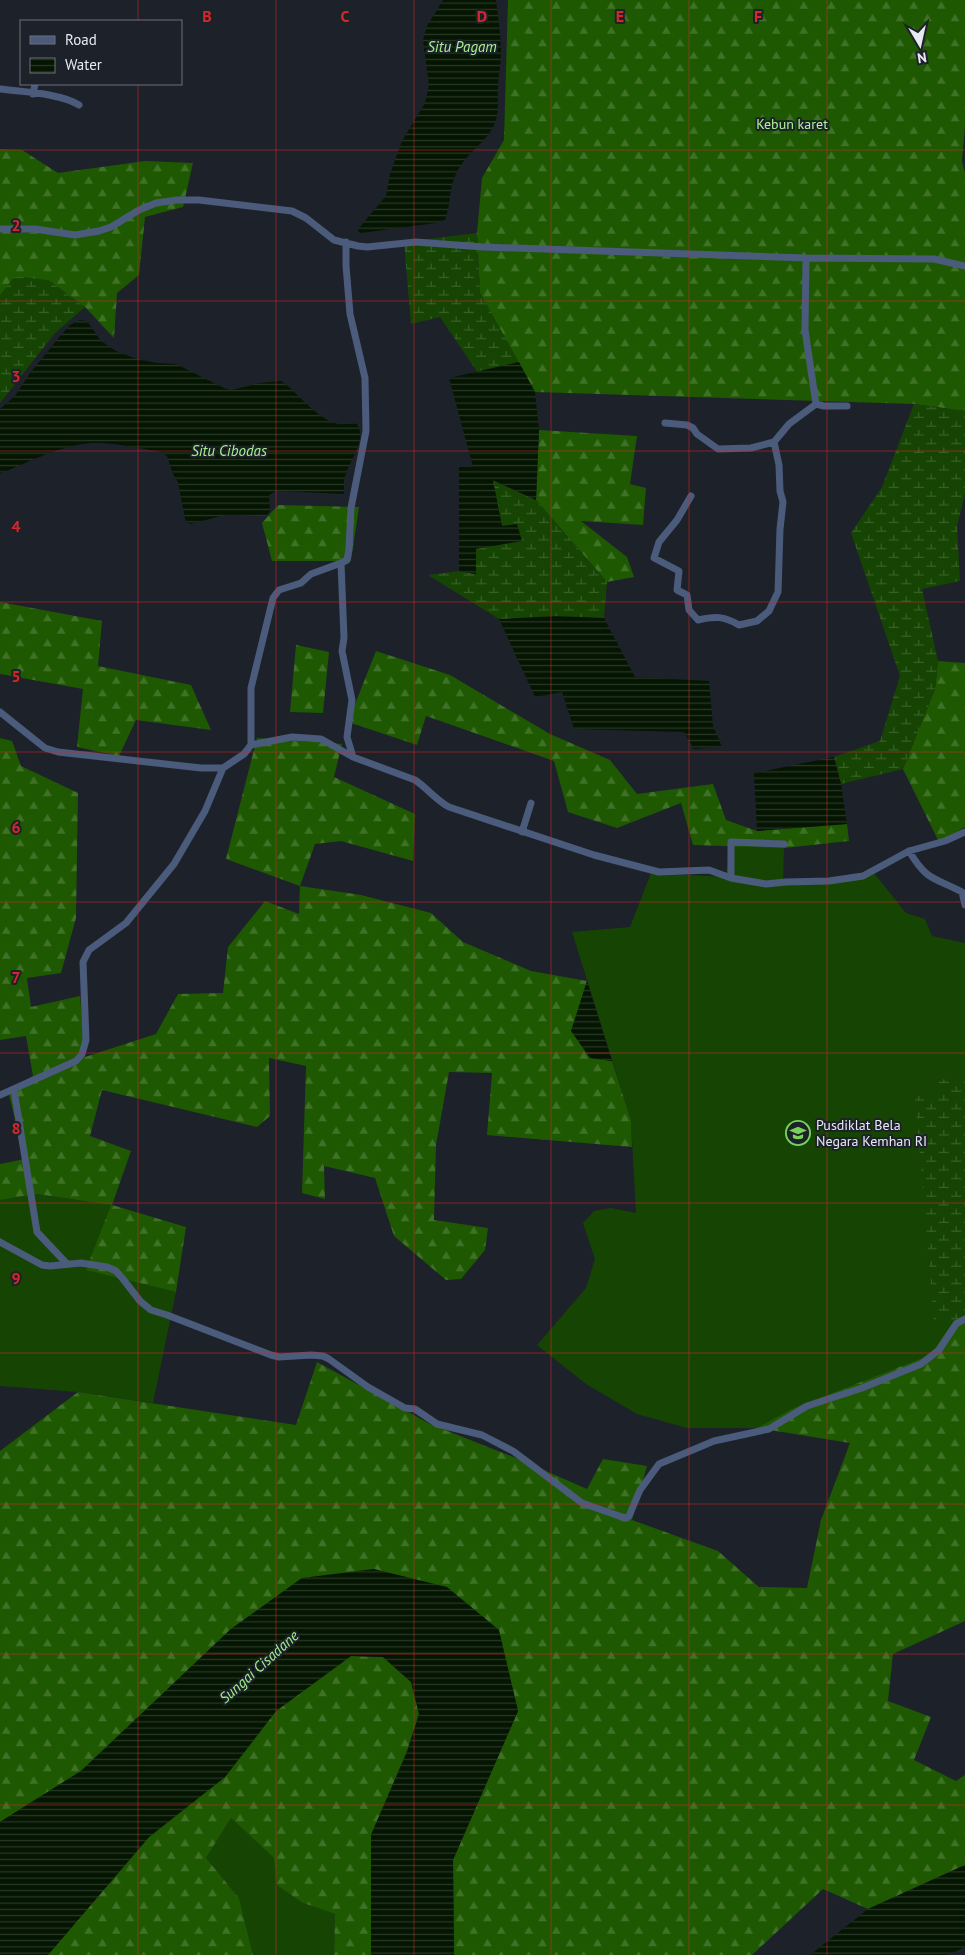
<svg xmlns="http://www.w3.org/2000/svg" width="965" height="1955" viewBox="0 0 965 1955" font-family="'PT Sans',sans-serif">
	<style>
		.grass { fill: #164503 }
		.forest { fill: url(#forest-firs) }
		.wetland { fill: url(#wetland-marsh) }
		.water { fill: url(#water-rules) }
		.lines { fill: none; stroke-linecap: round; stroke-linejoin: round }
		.street { stroke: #4b5b7c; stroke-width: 7 }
		.grid { fill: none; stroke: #d62828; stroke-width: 1; stroke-opacity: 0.55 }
		.labels { text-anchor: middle; stroke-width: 4; stroke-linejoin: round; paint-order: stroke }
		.park-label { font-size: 14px; fill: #a8f891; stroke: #1d212a }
		.poi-label { font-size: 14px; fill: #e7eaf1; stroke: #1d212a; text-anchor: start }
		.water-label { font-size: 15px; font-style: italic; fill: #a3f28b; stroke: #1d212a }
		.grid-label { font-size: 16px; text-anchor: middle; font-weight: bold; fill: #d62828; stroke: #1d212a; stroke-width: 4; stroke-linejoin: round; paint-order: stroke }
	</style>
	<defs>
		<pattern id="forest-firs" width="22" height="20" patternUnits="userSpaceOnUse" patternTransform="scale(1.25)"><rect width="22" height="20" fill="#1e5902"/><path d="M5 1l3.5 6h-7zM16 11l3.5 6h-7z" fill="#3f7127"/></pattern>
		<pattern id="wetland-marsh" width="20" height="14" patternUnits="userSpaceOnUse" patternTransform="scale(1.25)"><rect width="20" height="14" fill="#164503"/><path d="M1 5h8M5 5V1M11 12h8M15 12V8" fill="none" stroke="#386028"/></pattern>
		<pattern id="water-rules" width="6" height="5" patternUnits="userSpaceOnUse" patternTransform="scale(1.25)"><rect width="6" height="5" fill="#041501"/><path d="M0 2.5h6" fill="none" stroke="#293726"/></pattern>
	</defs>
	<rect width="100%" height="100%" fill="#1d212a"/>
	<path class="grass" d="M729 845 784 848 783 883 874 873 906 913 925 919 932 936 965 943V1317L955 1321 930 1355 791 1409 757 1428H687L637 1414 586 1384 537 1345 586 1288 595 1259 583 1223 594 1211 611 1208 636 1213 631 1120 572 932 630 927 651 873 726 877Z
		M37 1194 111 1205 87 1270 176 1292 153 1403 78 1392 0 1386V1200Z
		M231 1818 274 1858 303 1903 335 1914 334 1955H253L239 1898 206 1858Z"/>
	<path class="forest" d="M508 0H965V126L962 161 965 173V411L914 404 535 392 480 293 477 233 482 178 504 140Z
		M0 149 22 150 58 173 145 161 193 163 183 207 145 217 139 275 117 293 114 338 85 307 48 280 0 295Z
		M539 430 637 436 630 484 646 488 643 525 581 521 627 557 634 577 607 582 536 500Z
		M278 505 359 507 351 561H272L262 523Z
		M0 602 102 621 98 666 191 685 211 730 136 720 119 756 77 747 83 689 0 674Z
		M296 645 329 652 323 713 290 712Z
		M376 651 450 675 550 734 610 760 637 794 713 784 726 820 757 831 847 824 849 841 784 848 693 845 681 803 617 828 568 812 554 761 426 716 417 745 348 722Z
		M938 661 965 663V827L939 842 903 769 935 689Z
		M0 738 12 741 21 766 78 793 76 918 61 973 27 978 31 1007 80 996 85 1057 156 1034 178 994 223 993 228 947 265 901 299 914 300 886 226 859 257 738 342 744 334 777 415 814 413 861 341 841 315 844 300 886 361 895 431 913 463 942 531 971 587 981 572 1031 590 1058 612 1061 631 1120 632 1147 487 1135 492 1073 449 1072 436 1145 434 1220 488 1228 485 1250 461 1279 446 1280 394 1236 375 1178 324 1166 325 1199 302 1193 306 1066 269 1058 270 1116 257 1127 102 1090 90 1136 131 1151 112 1205 186 1227 176 1292 86 1270 111 1205 37 1194 0 1200V1164L25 1159 8 1091 33 1076 26 1036 0 1040Z
		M965 1317V1621L893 1654 888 1701 931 1717 914 1760 956 1781 965 1775V1865L868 1909 823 1889 752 1955H454L453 1860 518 1711 498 1630 301 1579 231 1629 81 1771 0 1822V1451L78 1392 296 1425 317 1362 430 1424 516 1458 587 1489 603 1459 647 1466 632 1520 718 1551 759 1587 807 1588 821 1520 850 1443 757 1428 791 1409 930 1355 955 1320Z
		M351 1656 383 1657 411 1682 419 1714 407 1751 371 1835V1955H334L335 1914 303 1903 277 1885 274 1858 231 1818 206 1858 239 1898 253 1955H48L149 1837 225 1777 276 1711Z"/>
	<path class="wetland" d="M477 233 480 293 519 362 478 373 440 317 411 324 404 242Z
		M15 276 48 280 85 307 55 333 0 403V295Z
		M914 404 965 411V494L957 526 960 581 922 589 938 661 935 689 903 769 841 784 834 757 880 741 900 676 851 533 882 487Z
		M492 480 536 500 607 582 604 618 499 619 428 575 459 571 476 574V549L502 526Z
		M965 1077V1317L955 1320 934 1322 915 1097 938 1092V1080Z"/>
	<path class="water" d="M443 0H496C498 17 501 35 501 53 501 65 498 76 498 87 497 100 500 113 494 125 486 143 467 152 457 172 448 189 452 202 445 220L436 223 361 233 358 231 359 228 386 196 390 174 402 141 425 103 429 85 423 40 427 26Z
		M80 320 87 321 101 341 116 351 137 359 157 363 176 364 224 388 231 390 260 383 281 381C298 392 316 419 338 424 344 425 351 423 357 424 367 441 351 457 346 474 343 480 344 487 344 494L276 491 269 495 270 511 266 516 225 515 190 524 186 522 185 519 178 482 173 474 167 456 161 452C141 448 112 442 92 443 65 444 25 463 0 474V409L15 396 30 373 61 335 70 325Z
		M519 362 535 392 539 430 536 500 493 480 502 526 517 524 522 541 476 549V574L459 571V467H473L449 378Z
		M557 616 604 618 635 677 709 681 713 726 722 747 694 749 684 732 574 729 562 692 535 697 499 619Z
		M834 757 841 784 847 824 757 831 754 773Z
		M587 981 612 1061 590 1058 571 1031Z
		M374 1569 447 1587 499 1630 518 1711 453 1860 454 1955H371V1835L407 1752 419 1714 411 1682 383 1657 351 1656 276 1711 225 1777 149 1837 48 1955H0V1822L81 1771 231 1629 302 1578Z
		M965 1865V1947L948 1955H810L868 1909Z"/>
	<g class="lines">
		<path class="street" d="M0 89C22 92 60 93 79 105
			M33 94 35 84
			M0 229H35L75 235 99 231 111 227 139 210 156 203 177 200H199L292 211 306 218 334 240 358 246 367 247 416 242 483 247 806 258 934 259 965 266
			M346 242V266L350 314 365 378 366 431 351 508 349 549 347 560 341 563 344 638 342 651 352 700 347 737 353 757
			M806 258 805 330 816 404
			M665 423 687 425 693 428 697 434 718 449 751 448 774 442 789 424 816 404 824 406H847
			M691 496 677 520 659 542 654 558 679 571 677 590 687 595 689 610 698 620C715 616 724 616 739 625L757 621 769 611 778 592 780 529 783 502 780 491 779 465 774 442
			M0 712 45 748 58 752 201 768H223
			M251 745 292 737 321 739 353 757 415 780C427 788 436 800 449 807L594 855 659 872 709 870 731 878 766 884 786 882 829 881 863 876 909 851 945 841 965 832
			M522 832 531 803
			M909 851C927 881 933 877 962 892L965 905
			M731 878V842L784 844
			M14 1090 37 1232 67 1264
			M0 1095 76 1061 82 1054 86 1040 83 962 89 950 126 923 174 864 205 811 223 768 244 754 251 745V688L273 598 279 590 301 583 311 574 341 563
			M0 1242 42 1265 50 1266 81 1263 107 1267 116 1271 123 1279 140 1301 151 1310 167 1315 271 1355 279 1357 311 1355 323 1356 329 1359 368 1387 405 1408 415 1409 437 1424 482 1435 513 1451 582 1503 625 1518 629 1516 640 1490 659 1464 714 1441 769 1429 807 1406 862 1388 921 1364 939 1350 956 1324 965 1319"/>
	</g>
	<path class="grid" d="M138 0V21M276 0V1955M414 0V1955M551 0V1955M689 0V1955M827 0V1955M138 84V1955M0 150H965M0 301H965M0 451H965M0 602H965M0 752H965M0 902H965M0 1053H965M0 1203H965M0 1353H965M0 1504H965M0 1654H965M0 1805H965"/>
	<defs>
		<symbol id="school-ring" viewBox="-11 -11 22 22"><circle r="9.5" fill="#1d212a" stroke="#77d259" stroke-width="1.5"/><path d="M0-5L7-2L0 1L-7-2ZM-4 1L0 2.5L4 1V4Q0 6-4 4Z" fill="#77d259"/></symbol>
	</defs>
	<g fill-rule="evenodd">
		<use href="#school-ring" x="784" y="1119" width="28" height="28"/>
	</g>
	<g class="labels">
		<g class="park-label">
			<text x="792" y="129">Kebun karet</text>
		</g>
		<g class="poi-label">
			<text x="816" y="1130">Pusdiklat Bela<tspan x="816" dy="16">Negara Kemhan RI</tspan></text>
		</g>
		<g class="water-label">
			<text x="462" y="52">Situ Pagam</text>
			<text x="229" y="456">Situ Cibodas</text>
			<text transform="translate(259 1667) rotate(-42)" y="5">Sungai Cisadane</text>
		</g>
	</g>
	<g class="grid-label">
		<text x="207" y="22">B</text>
		<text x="345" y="22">C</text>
		<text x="482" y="22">D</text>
		<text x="620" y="22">E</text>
		<text x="758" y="22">F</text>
		<text x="16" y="231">2</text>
		<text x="16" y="382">3</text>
		<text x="16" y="532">4</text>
		<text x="16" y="682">5</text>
		<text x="16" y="833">6</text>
		<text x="16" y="983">7</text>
		<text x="16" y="1134">8</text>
		<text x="16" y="1284">9</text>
	</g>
	<rect x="20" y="20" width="162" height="65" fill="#1d212a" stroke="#6e717a"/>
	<rect x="30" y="36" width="25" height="8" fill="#4b5b7c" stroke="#6e717a"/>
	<text x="65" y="45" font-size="15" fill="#e7eaf1">Road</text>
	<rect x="30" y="58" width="25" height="15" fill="url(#water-rules)" stroke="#6e717a"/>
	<text x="65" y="70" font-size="15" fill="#e7eaf1">Water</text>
	<g transform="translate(920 45) rotate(171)" stroke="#1d212a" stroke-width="4" paint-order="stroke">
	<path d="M0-4L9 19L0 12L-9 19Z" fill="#e7eaf1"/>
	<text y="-8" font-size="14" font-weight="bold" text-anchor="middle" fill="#e7eaf1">N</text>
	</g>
</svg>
